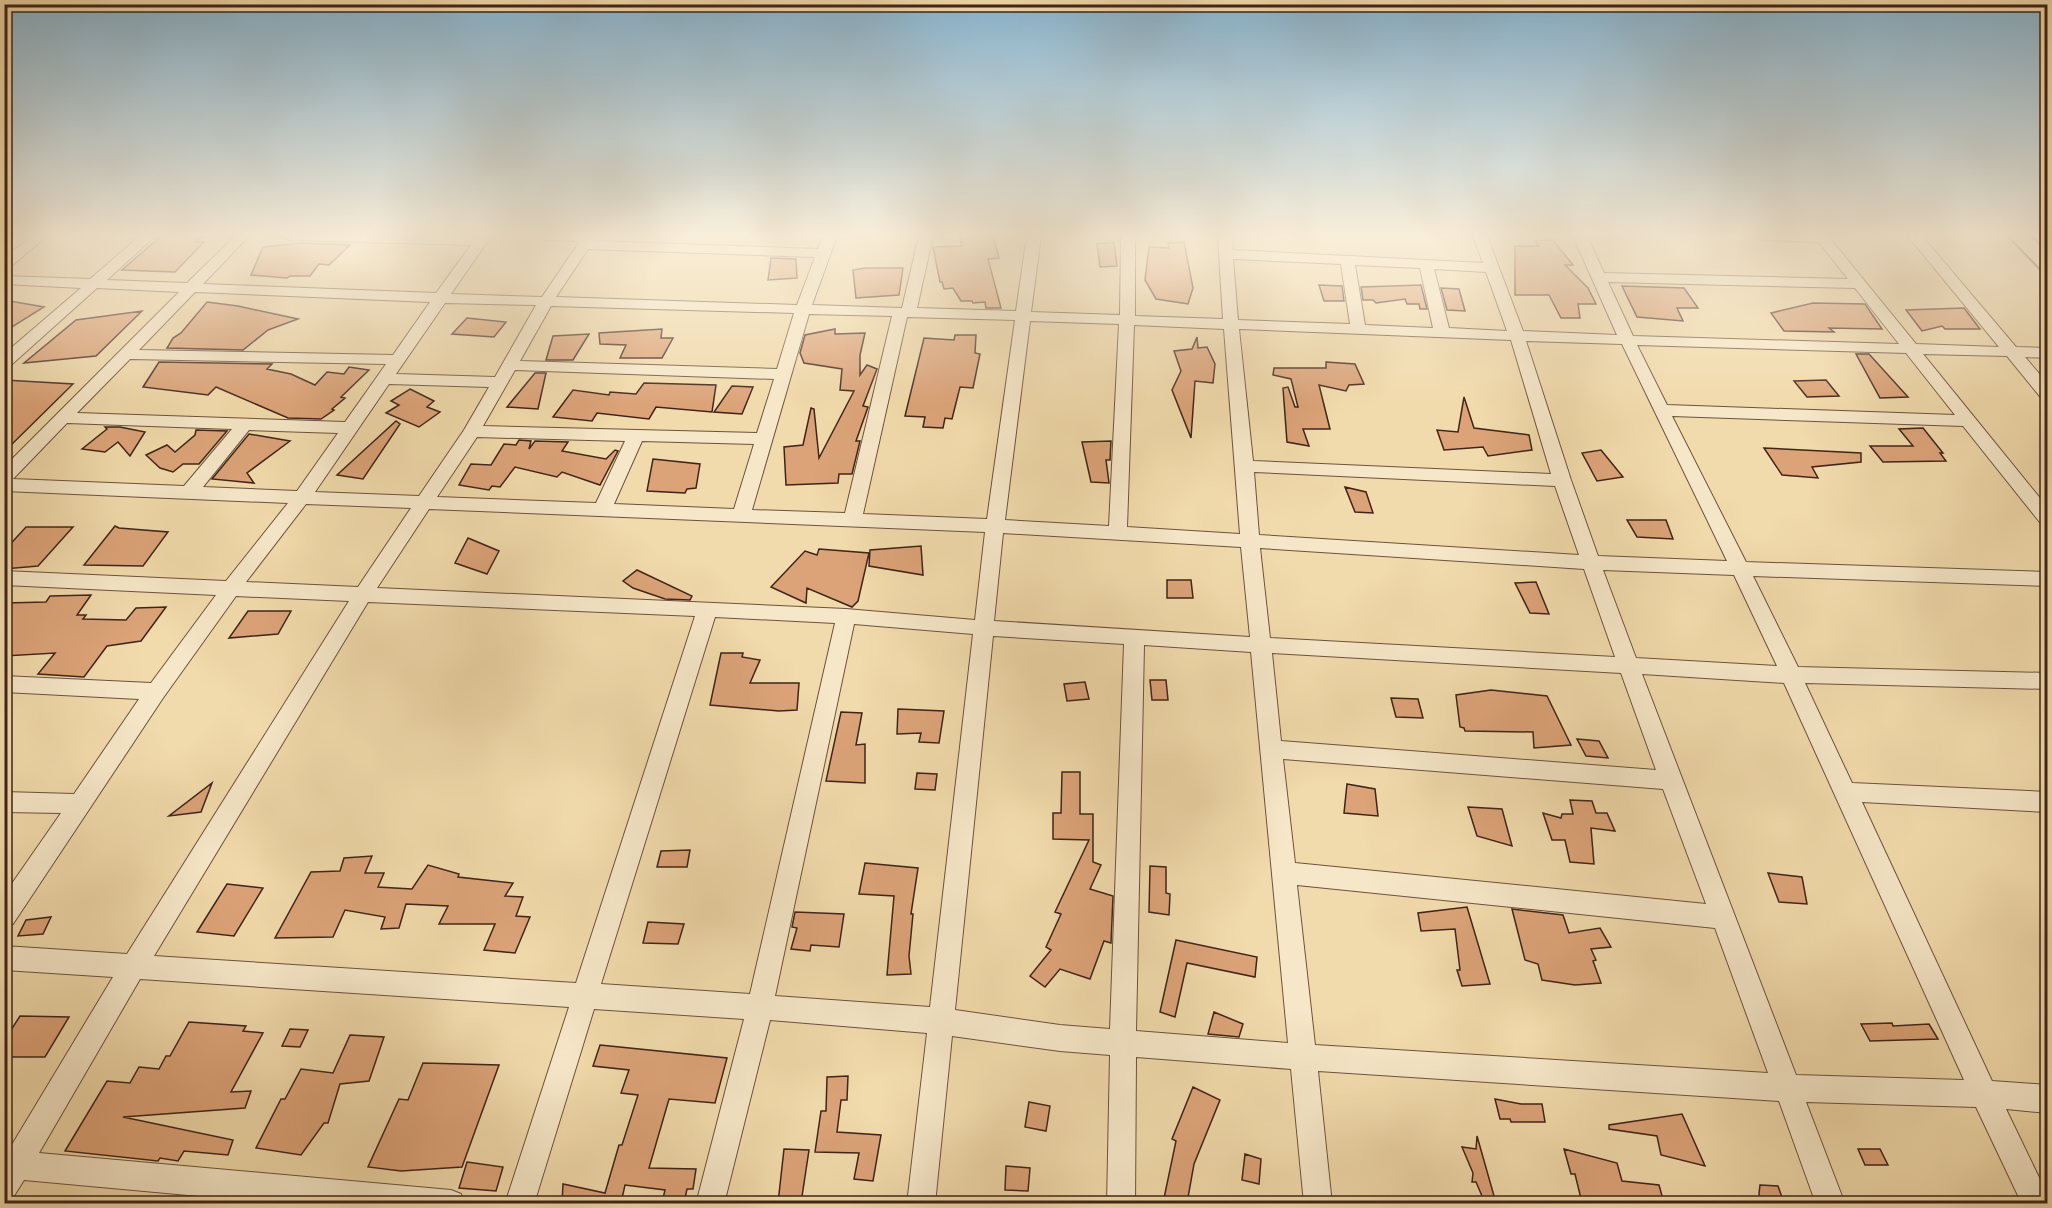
<svg xmlns="http://www.w3.org/2000/svg" width="2052" height="1208" viewBox="0 0 2052 1208" font-family="'EB Garamond',serif">
	<style>
		.building { fill: #dca378; stroke: #3f241a; stroke-width: 1.5 }
		.lines { fill: none; stroke-linecap: round; stroke-linejoin: round }
		.street-casing { stroke: #6c523e; stroke-width: 2 }
		.secondary-casing { stroke: #3f241a; stroke-width: 4 }
		.street { fill: #f6e7c8; fill-rule: evenodd }
		.secondary { fill: #f6e7c8; fill-rule: evenodd }
	</style>
	<rect width="100%" height="100%" fill="#f1daab"/>
	<filter id="stains"><feTurbulence type="fractalNoise" baseFrequency=".00333" numOctaves="4"/><feColorMatrix values="0 0 0 0 .2 0 0 0 0 .09 0 0 0 0 .02 0 0 0 .5 -.17"/></filter>
	<radialGradient id="worn" r=".72"><stop offset=".6" stop-color="#630" stop-opacity="0"/><stop offset="1" stop-color="#630" stop-opacity=".3"/></radialGradient>
	<path class="building" d="M161 236H202L195 242H204L175 272 122 270Z
		M959 236H993L999 258 988 259 1001 308H986L985 302 973 303 972 301H961L953 288 944 289 942 282H940L933 247 962 246Z
		M1553 240 1573 265H1565L1588 288 1596 304H1578L1580 318H1561L1549 295H1515V246H1539L1535 241Z
		M1114 242 1117 266 1100 267 1097 244Z
		M1184 242 1193 288 1188 304 1156 299 1145 280 1149 247 1169 248 1168 243Z
		M301 243 350 245 329 265 319 264 310 276H290L287 278 251 275 263 247Z
		M771 258 796 259 797 278 768 280Z
		M865 268H903L899 295 856 298 853 270Z
		M1319 285 1342 286 1344 301H1324Z
		M1421 285 1427 309H1420L1419 304H1407L1405 299 1376 303 1373 300H1363L1361 287Z
		M1622 286 1684 288 1698 308H1677L1683 321 1637 317Z
		M1441 288 1459 289 1465 311 1447 310Z
		M4 300 44 307 4 332Z
		M207 302 238 306 298 319 268 330 243 350 167 348 173 338 181 333Z
		M1813 303 1865 304 1882 329 1829 328 1834 332 1784 331 1771 313Z
		M1964 308 1980 329H1945L1942 326 1922 331 1906 310Z
		M142 311 96 356 24 363 76 320Z
		M467 318 506 322 494 337 452 334Z
		M662 329 661 338H673L662 358H620L626 345 600 344 599 333Z
		M835 329V334L865 333 860 355V375L867 365 877 369 863 406 868 407 856 441H860L852 474H839L838 483 786 485 784 447 803 445 811 408 814 409 819 458 854 391 840 390 842 369 804 363 800 353 805 335Z
		M589 334 573 360H546L553 336Z
		M955 335H976L975 353 980 354 973 388 960 387 952 419 945 418 943 428 923 427 925 417 905 416 924 338 954 340Z
		M1197 337 1198 348 1207 347 1215 364 1213 383 1195 381 1191 438 1172 390 1181 371 1174 351 1192 349Z
		M1856 354H1869L1908 397 1880 398Z
		M159 362 272 364 267 369 291 374 315 385 327 372 344 374 349 367 369 370 341 397 345 398 332 409 334 410 321 419 288 418 216 387 208 395 143 387Z
		M1326 362 1355 364 1364 384 1349 385 1346 391 1319 385 1330 429H1303L1309 446 1287 442 1283 388 1288 387 1295 407H1298L1291 379 1273 375 1274 368H1326Z
		M535 373H546L538 409 507 407Z
		M4 380 73 384 4 452Z
		M1826 380 1839 396 1807 397 1794 381Z
		M644 383 716 385 712 412 656 407 649 419 597 413 592 421 553 417 573 390 609 395 610 392 636 394Z
		M732 386 753 387 742 414 714 412Z
		M410 389 434 401 427 407 440 412 419 427 386 413 399 405 391 401Z
		M1464 397 1474 428 1529 435 1532 450 1488 456 1483 447 1444 450 1437 430 1458 432Z
		M396 421 400 424 363 479 337 475Z
		M105 427H120L145 432 130 456 118 442 105 452 82 449 107 429Z
		M1923 428 1943 453H1940L1946 461 1883 462 1870 446H1913L1899 429Z
		M196 430 227 431 199 464H183L173 472 160 468 146 455 167 445 175 452 195 435Z
		M249 434 290 441 247 473 254 483 212 479Z
		M519 440 531 441 529 449 535 441 568 442 562 451 606 459 615 450 618 451 600 485 562 472 557 477 515 467 500 487 492 486 489 490 459 485 471 464 491 465 504 444 516 445Z
		M1111 441 1110 460H1106L1109 483 1091 482 1082 442Z
		M1764 448 1861 453V462L1812 467 1818 478 1782 475Z
		M1601 450 1623 477 1597 481 1582 453Z
		M653 459 700 464 696 488 687 489 685 493 647 491Z
		M1345 487 1366 492 1373 513 1355 512Z
		M1627 520H1666L1673 539 1637 537Z
		M115 526 119 528 168 532 143 566 84 565Z
		M26 527H73L38 566 4 569V551Z
		M468 538 499 551 487 574 455 563Z
		M921 546 923 575 869 566 870 550Z
		M819 549 869 553 858 601 852 607 807 588 806 603 771 587 805 551 817 555Z
		M637 570 692 596 690 600 665 599 633 588 623 581Z
		M1167 580H1191L1193 598H1167Z
		M1536 582 1549 614 1530 613 1515 583Z
		M91 595 77 615H86L83 619 126 620 136 608 166 607 141 641 107 646 84 677 38 674 55 653 4 656V603L46 602 50 596Z
		M248 611H291L278 634 229 638Z
		M721 653H743L742 657 760 660 750 683H799L797 710 779 711 710 705Z
		M1150 680H1166L1168 700H1152Z
		M1085 682 1089 699 1067 701 1064 684Z
		M1491 690 1547 696 1571 745 1534 748 1533 732 1465 731 1464 728 1460 727 1456 695Z
		M1391 698 1418 699 1423 718 1396 717Z
		M898 709 944 711 939 743 919 742 921 733 897 734Z
		M841 712 862 713 856 745 865 744V783L826 781Z
		M1577 739 1599 741 1608 758 1586 756Z
		M1062 772H1080V814H1093V862L1101 865 1090 889 1113 896 1111 943 1104 941 1090 979 1060 969 1045 987 1030 976 1051 950 1046 947 1061 914 1055 912 1089 840 1053 839V813H1061Z
		M917 773 937 774 935 790 915 789Z
		M212 783 201 812 169 816Z
		M1347 784 1375 789 1378 816 1344 813Z
		M1570 800 1592 801 1596 813H1607L1615 831 1591 828 1594 864 1570 862 1565 840H1552L1543 813 1561 818 1562 814H1573Z
		M1468 807 1502 809 1512 846 1477 836Z
		M690 850 687 867H657L661 851Z
		M372 856 365 873H384L378 887 412 889 428 865 459 874 458 877 513 883 505 896 523 897 516 916 530 917 515 953 484 950 495 924H439L448 906 406 904 399 928 381 929 385 917 345 910 333 937 275 938 311 872 340 871 344 858Z
		M865 863 918 868 911 914H913L909 956 911 974 887 975 894 896 859 894Z
		M1150 866 1166 867V893L1170 894 1169 915 1149 912Z
		M1768 873 1802 877 1807 904 1779 902Z
		M227 884 263 888 234 936 197 932Z
		M1467 907 1490 984 1462 986 1457 970H1460L1455 929 1421 931 1418 913Z
		M1512 909 1563 915 1569 933 1600 928 1611 947 1591 949 1596 960 1593 961 1601 983 1575 985 1542 980 1538 964 1525 960Z
		M795 912 844 914 839 947 811 945 810 951 791 949 797 928 792 927Z
		M51 917 43 934 18 936 26 920Z
		M648 922 684 924 678 944 643 943Z
		M1176 940 1257 957 1255 977 1187 963 1175 1017 1160 1012Z
		M1214 1012 1243 1024 1239 1037 1208 1034Z
		M20 1016 69 1017 45 1057H4V1041Z
		M189 1022 246 1026 243 1031 263 1033 231 1092 251 1091 245 1108 123 1117 233 1140 228 1155 184 1151 178 1161 160 1158 158 1161 65 1151 107 1081 130 1083 139 1067 159 1069 166 1056H170Z
		M1892 1023 1893 1026 1929 1024 1938 1039 1870 1041 1861 1024Z
		M290 1029 308 1030 300 1047 282 1046Z
		M350 1035 384 1037 369 1081 340 1084 328 1123H324L301 1155 256 1148 281 1099H285L301 1069 333 1073Z
		M600 1045 727 1058 715 1103 669 1099 649 1168 696 1169 693 1189H687L684 1203H662L665 1190 625 1185 621 1203H562L563 1184 605 1193 619 1145H622L638 1095 621 1093 629 1070 593 1066Z
		M423 1063 499 1065 462 1167 401 1171 368 1167 399 1099 408 1100Z
		M848 1076 847 1100H841L837 1132 881 1135 873 1181 854 1179 859 1153 815 1152 821 1111H826L827 1077Z
		M1193 1087 1220 1100 1194 1164 1187 1203H1163L1176 1141 1172 1139Z
		M1495 1099 1521 1104H1542L1545 1122H1511L1510 1119H1500Z
		M1029 1102 1050 1106 1046 1131 1025 1127Z
		M1682 1114 1705 1166 1661 1155 1657 1136 1609 1129V1125Z
		M1477 1136 1496 1203H1485L1476 1182H1472L1473 1173 1462 1147 1476 1149Z
		M784 1149 809 1150 801 1203H778Z
		M1564 1149 1617 1163 1622 1181 1659 1185 1664 1203H1582L1575 1174H1571Z
		M1858 1149H1880L1888 1165H1865Z
		M1245 1154 1261 1159 1259 1184 1242 1180Z
		M467 1162 503 1167 496 1191 459 1188Z
		M1006 1166 1030 1168 1028 1191 1005 1190Z
		M1760 1185 1778 1186 1784 1203H1762L1759 1194Z"/>
	<g class="lines">
		<defs>
			<path id="street" d="M32 236H47L9 268 4 269V258Z
				M140 236H155L107 280 187 283 235 236H249L203 284 436 293 471 245 290 240 283 236H491L451 294 542 297 580 241 544 240 537 236H597L593 241 818 249 823 236H837L812 305 902 308 919 236H933L917 308 1016 311 1027 236H1041L1031 312 1120 315 1121 236H1135V316L1223 319 1218 236H1232L1233 250 1483 263 1473 236H1487L1523 331 1617 335 1573 236H1587L1604 273 1848 279 1819 242 1763 240 1756 236H1828L1916 344 1999 347 1908 236H1922L2016 347 2048 348V358L2025 357 2048 384V400L2042 399 2007 356 1923 354 2048 508V527L2042 525 1963 426 1672 416 1746 562 2048 572V586L1753 576 1798 667 2048 673V689L1805 683 1852 783 2048 792V812L1862 802 1992 1081 2048 1085V1113L2006 1109 2047 1194 2048 1204H2022L1976 1107 1806 1102 1845 1204H1816L1779 1101 1318 1071 1332 1204H1304L1291 1069 1136 1057 1135 1204H1107L1110 1055 1060 1051 952 1036 935 1204H907L927 1033 770 1020 724 1204H696L744 1019 594 1009 534 1204H505L569 1007 140 979 39 1153 451 1190 461 1194 465 1204H287L24 1180 14 1196 4 1200V1158L113 977 4 970V946L127 954 349 601 236 596 163 698 13 924 4 927V895L61 813 4 812V792L74 794 139 699 4 692V676L151 683 216 595 4 585V571L226 581 288 503 4 491V467L179 292 97 288 10 366 4 368V354L81 288 4 284V276L90 279ZM588 249 815 257 797 305 556 297ZM1233 259 1341 264 1350 324 1238 320ZM1355 265 1420 268 1433 328 1365 325ZM1434 269 1486 272 1507 331 1449 328ZM1608 282 1855 288 1899 344 1633 336ZM195 292 430 302 393 355 139 350ZM445 303 536 305 495 377 396 374ZM551 306 794 313 777 369 520 361ZM809 314 892 316 845 513 752 510ZM907 317 1015 320 987 519 863 514ZM1030 321 1119 324 1109 526 1005 520ZM1134 325 1224 329 1240 534 1127 527ZM1239 329 1511 340 1551 474 1253 461ZM1526 341 1622 344 1727 561 1598 556 1571 480ZM1637 345 1906 353 1955 415 1667 405ZM130 359 386 364 345 422 77 413ZM515 370 774 379 757 433 483 426ZM389 384 489 387 464 430 419 496 315 492ZM67 423 232 429 184 486 13 479ZM249 430 338 433 297 491 203 487ZM477 437 625 441 596 503 437 497ZM642 441 754 444 734 509 614 504ZM1254 472 1555 486 1579 555 1259 535ZM306 504 411 508 358 587 246 582ZM429 509 985 532 975 620 846 609 377 588ZM1003 533 1241 547 1250 637 994 621ZM1260 548 1584 569 1615 657 1270 638ZM1603 570 1734 575 1777 666 1636 658ZM368 602 695 616 576 983 154 956ZM715 617 835 623 750 994 601 984ZM854 624 973 634 930 1007 775 996ZM993 636 1124 644 1110 1029 1060 1025 955 1010ZM1144 645 1251 652 1288 1043 1136 1031ZM1272 653 1621 673 1656 770 1281 741ZM1642 674 1784 683 1964 1080 1796 1075ZM1283 759 1663 789 1706 904 1295 863ZM1297 885 1715 928 1768 1073 1315 1045Z"/>
			<path id="secondary" d="M2009 236H2030L2048 253V271L2041 269Z"/>
		</defs>
		<use href="#street" class="street-casing"/>
		<use href="#secondary" class="secondary-casing"/>
		<use href="#street" class="street"/>
		<use href="#secondary" class="secondary"/>
	</g>
	<linearGradient id="sky" x2="0" y2="1"><stop stop-color="#89b6d2"/><stop offset="0.58" stop-color="#f9eed9"/><stop offset="1" stop-color="#f9eed9" stop-opacity="0"/></linearGradient>
	<rect width="2052" height="405" fill="url(#sky)"/>
	<rect width="2052" height="1208" fill="none" stroke="#f1daab" stroke-width="24"/>
	<rect x="6" y="6" width="2040" height="1196" fill="none" stroke="#3f241a" stroke-width="3"/>
	<rect x="12" y="12" width="2028" height="1184" fill="none" stroke="#3f241a" stroke-width="1.5"/>
	<rect width="100%" height="100%" filter="url(#stains)"/>
	<rect width="100%" height="100%" fill="url(#worn)"/>
</svg>
